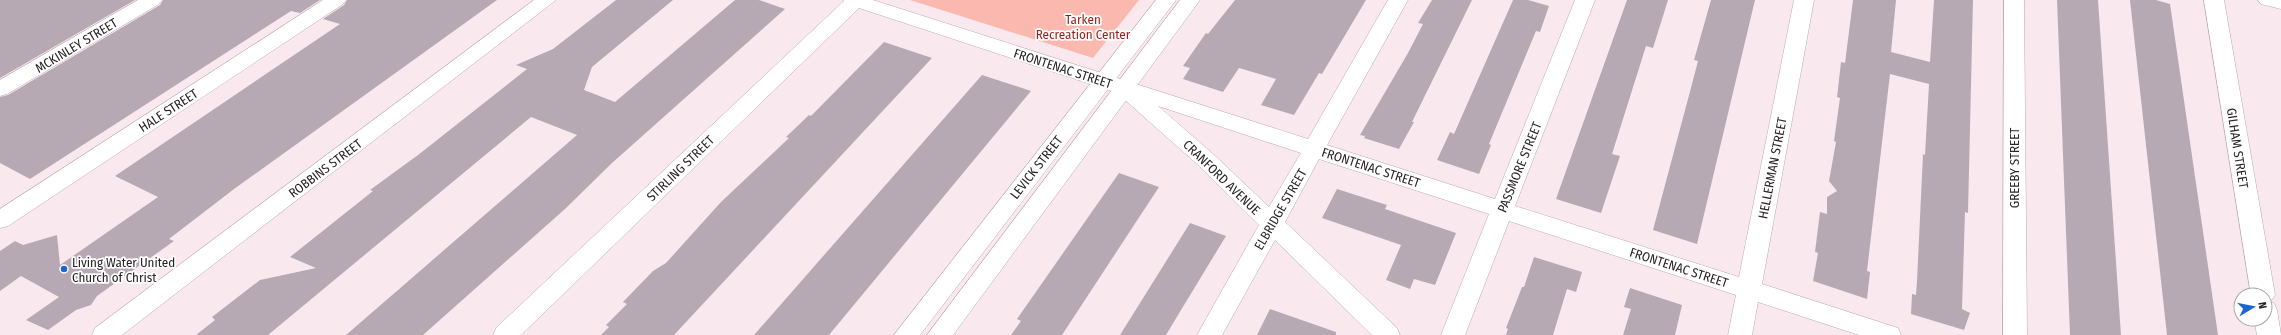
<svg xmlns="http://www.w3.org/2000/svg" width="2281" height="335" viewBox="0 0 2281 335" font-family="'Fira Sans Condensed',sans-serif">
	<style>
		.green { fill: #fbb8ae }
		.building { fill: #b7a9b4 }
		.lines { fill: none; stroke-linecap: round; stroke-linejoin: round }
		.street-casing { stroke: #baa9b0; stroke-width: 1 }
		.secondary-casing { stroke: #baa9b0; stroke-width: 1 }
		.street { fill: #fff; fill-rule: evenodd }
		.secondary { fill: #fff; fill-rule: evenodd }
		.poi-dot { fill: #1966d0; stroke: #fff; stroke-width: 1.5 }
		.labels { text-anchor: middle; stroke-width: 3.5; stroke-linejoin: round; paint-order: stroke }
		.park-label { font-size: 13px; fill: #991e18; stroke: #fff }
		.street-label { font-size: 13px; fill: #2b2427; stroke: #fff }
		.poi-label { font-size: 13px; fill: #2b2427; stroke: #fff; text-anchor: start }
	</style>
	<rect width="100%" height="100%" fill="#fae8ef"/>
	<path class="green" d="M910 0H1139L1093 58Z"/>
	<path class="building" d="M0 0H135L0 78Z
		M163 0H320L300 13 291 11 30 179 0 163V97L8 95 160 5Z
		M347 0H497L234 189 169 239 174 241 97 296 91 305 76 310 48 330 26 320 59 297 21 276 0 291V251L15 241 23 245 57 235 60 265 158 197 115 176 340 24 323 19 344 5Z
		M616 0H673L592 67 584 90 615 102 735 0H759L785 9 612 163 565 209 423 335H346L577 135 531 117 268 335H196L215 320 212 317 260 280 316 268 290 257 373 191 370 190 418 155 527 69 516 65 553 49Z
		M1235 0H1366L1322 74 1319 73 1294 115 1261 105 1276 79 1239 68 1223 92 1183 79 1190 68 1183 66 1206 33 1208 34Z
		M1432 0H1472L1412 122H1414L1399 149 1364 138 1365 136 1360 135 1408 53 1423 24 1418 23Z
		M1513 0H1528L1549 6 1540 32 1536 31 1489 144 1491 145 1479 174 1437 160 1450 132 1454 134Z
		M1627 0H1668L1653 48 1646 46 1612 154 1620 156 1601 213 1556 199Z
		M1711 0H1755L1697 244 1653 230 1692 84 1698 61 1694 60Z
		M1853 0H1896L1891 52 1930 62 1934 0H1973L1968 213 1965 212 1962 309 1970 313 1964 330 1911 314 1912 294 1916 295 1917 281 1923 154 1925 155 1929 84 1890 74 1867 271 1870 272 1867 299 1813 281 1818 253 1815 252 1820 212 1827 214V197L1837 191 1829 181 1836 142 1834 141 1840 98 1837 97 1841 62 1845 63Z
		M2057 0H2098L2121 335H2070Z
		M2130 0H2156L2170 4 2218 335H2167Z
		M884 42 932 58 674 335H601L609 327 606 325 627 304 623 302 653 271 666 263 721 202 789 138 786 137 809 115 811 116Z
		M982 75 1031 91 829 335H754Z
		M1119 173 1159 187 1062 335H1011L1021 321 1017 319Z
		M1337 189 1387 205 1385 209 1456 233 1435 285 1414 279 1410 289 1386 280 1401 245 1322 218Z
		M1190 223 1226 236 1178 315 1166 335H1120Z
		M1534 257 1582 272 1576 292 1567 289 1553 335H1506L1508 329 1506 328 1522 287H1524Z
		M1630 288 1682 305 1675 335H1623L1631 309 1624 307Z
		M1270 309 1336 332V335H1257Z"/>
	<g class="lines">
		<defs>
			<path id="street" d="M138 0H162L159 4 7 94 0 96V80Z
				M323 0H346L343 4 8 226 0 228V209Z
				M534 0H556L122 335H92L95 328Z
				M843 0H873L1308 139 1388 0H1408L1327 145 1495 199 1575 0H1595L1515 206 1739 277 1794 0H1814L1762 284 1898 328 1901 335H1859L1758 302 1752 335H1728L1736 295 1509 221 1465 335H1441L1489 214 1319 159 1285 222 1397 328 1400 335H1372L1275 240 1222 335H1197L1259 225 1197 164 1124 99 1121 94 859 8 521 335H493L496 328 844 1ZM1158 106 1301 153 1269 207 1213 154Z
				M2004 0H2024L2027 335H2003Z
				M2204 0H2224L2275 295 2270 302 2274 303 2277 310 2281 335H2257L2254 319H2265V295H2251Z"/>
			<path id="secondary" d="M1156 0H1176L920 335H894Z
				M1180 0H1200L953 335H927Z
				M2258 0H2281V9L2261 4Z"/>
		</defs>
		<use href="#street" class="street-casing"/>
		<use href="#secondary" class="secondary-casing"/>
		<use href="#street" class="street"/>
		<use href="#secondary" class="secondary"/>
	</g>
	<circle class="poi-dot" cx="64" cy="269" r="4"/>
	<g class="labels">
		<g class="park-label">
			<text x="1083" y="24">Tarken<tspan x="1083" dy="15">Recreation Center</tspan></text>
		</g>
		<g class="street-label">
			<text transform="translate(76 45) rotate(-31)" y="5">MCKINLEY STREET</text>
			<text transform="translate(1063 68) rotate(18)" y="5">FRONTENAC STREET</text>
			<text transform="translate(168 110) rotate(-33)" y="5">HALE STREET</text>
			<text transform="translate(2238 148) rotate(81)" y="5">GILHAM STREET</text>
			<text transform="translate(1036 167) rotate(-52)" y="5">LEVICK STREET</text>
			<text transform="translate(1371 167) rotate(18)" y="5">FRONTENAC STREET</text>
			<text transform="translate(1519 167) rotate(-68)" y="5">PASSMORE STREET</text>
			<text transform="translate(325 168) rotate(-37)" y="5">ROBBINS STREET</text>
			<text transform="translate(680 168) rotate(-44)" y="5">STIRLING STREET</text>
			<text transform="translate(1772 168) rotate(-79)" y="5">HELLERMAN STREET</text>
			<text transform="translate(2014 168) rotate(-90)" y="5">GREEBY STREET</text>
			<text transform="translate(1222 177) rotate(44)" y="5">CRANFORD AVENUE</text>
			<text transform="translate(1280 209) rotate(-60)" y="5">ELBRIDGE STREET</text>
			<text transform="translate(1679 267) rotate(18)" y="5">FRONTENAC STREET</text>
		</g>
		<g class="poi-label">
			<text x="72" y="267">Living Water United<tspan x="72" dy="15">Church of Christ</tspan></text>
		</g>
	</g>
	<g transform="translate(2253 307) rotate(80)"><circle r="19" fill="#ffffff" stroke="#aaa7a9"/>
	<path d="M0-3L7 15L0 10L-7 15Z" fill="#1966d0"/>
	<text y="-6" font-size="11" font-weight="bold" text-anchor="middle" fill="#2b2427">N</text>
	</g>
</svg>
